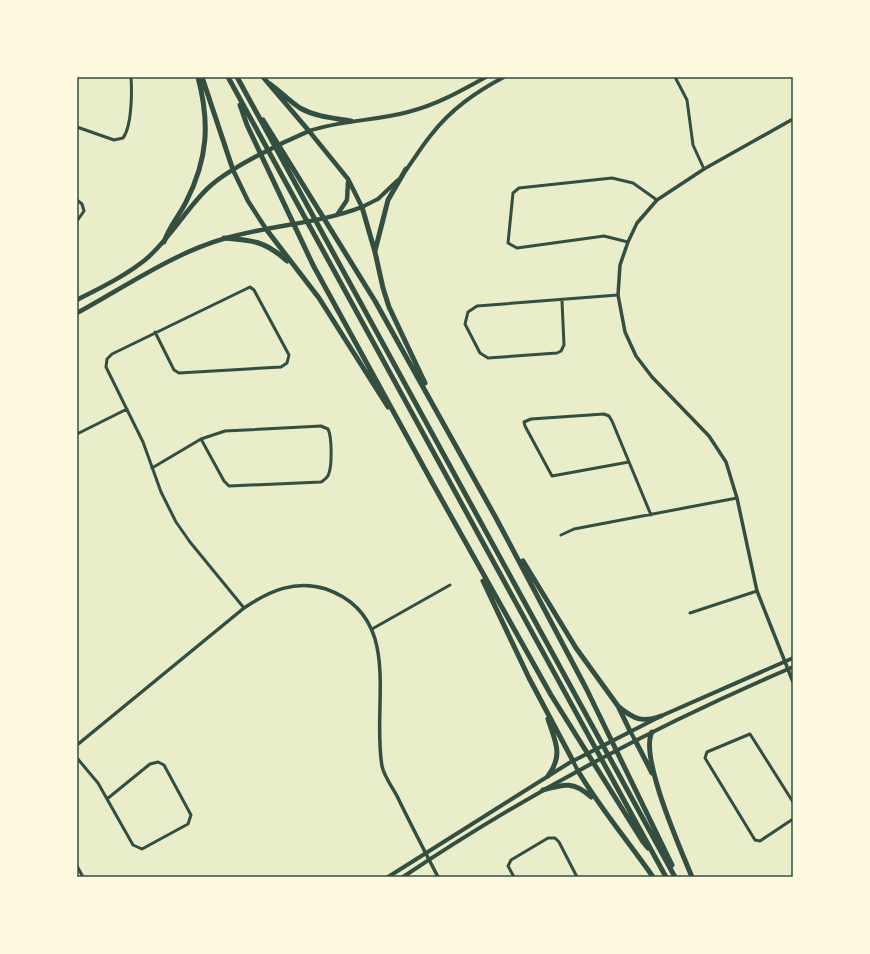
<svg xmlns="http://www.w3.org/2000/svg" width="870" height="954" viewBox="0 0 870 954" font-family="'Exo 2',sans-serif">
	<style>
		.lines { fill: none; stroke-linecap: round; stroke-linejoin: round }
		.minor { stroke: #344e41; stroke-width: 3 }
		.tertiary { stroke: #344e41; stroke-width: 3.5 }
		.secondary { stroke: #344e41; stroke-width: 4 }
		.primary { stroke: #344e41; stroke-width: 4.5 }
		.motorway { stroke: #344e41; stroke-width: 5 }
		.neatline { fill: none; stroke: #344e41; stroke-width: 1.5 }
	</style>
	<rect width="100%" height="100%" fill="#e9edc9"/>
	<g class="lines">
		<path class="minor" d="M675 77 687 100 693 145 704 169
			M77 127 114 140 123 138C132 126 132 92 131 77
			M77 200 82 204 84 211 77 221
			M628 242 604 236 517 248 508 243 513 193 519 188 612 178 633 183 657 200
			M562 301 564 345 561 351 557 353 488 358 480 353 465 324 468 312 477 306 618 295
			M155 332 174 370 179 373 281 367 287 363 289 355 254 290 250 287 112 354 107 359 106 367 143 442 161 492 176 522 190 542 244 608
			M77 434 127 409
			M629 462 552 476 525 426 524 422 531 419 604 414 609 416 612 421 651 515
			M152 468 201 439 225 431 321 426 328 429C332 437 332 464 329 473 328 478 325 479 321 482L229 486 224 481 201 439
			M561 535 574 529 737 498
			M690 613 757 591
			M372 629 450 585
			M77 758 98 783 133 845 142 849 188 824 191 815 164 765 158 762 150 764 107 799
			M793 802 750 734 707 752 705 758 755 840 760 841 793 819
			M77 866 83 877
			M514 877 508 866 511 860 548 838H555L559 842 577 877"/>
		<path class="tertiary" d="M793 119 704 169 657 200 637 223 628 242 620 265 618 295 625 332 636 356 652 377 709 436 726 462 737 498 757 591 793 682
			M77 745 244 608C269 591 296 579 326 589 405 617 371 704 382 766 384 776 392 787 397 796 410 823 424 850 438 877"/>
		<path class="secondary" d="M309 131C341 120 375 121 408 112 436 105 461 91 486 77
			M406 170C414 159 422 146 431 135 451 109 476 92 504 77
			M362 207 378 199 398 180
			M630 731 635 740
			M573 761 578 771
			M388 877 569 763 661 716 793 658
			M403 877C525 795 657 725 793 667"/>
		<path class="primary" d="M233 170 248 201 266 229
			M337 215 347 200 348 182
			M77 300C100 288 125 276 145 260 170 239 185 210 208 188 229 168 281 143 309 131L348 179 362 207C318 224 269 225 223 239 174 253 123 288 77 313"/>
		<path class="motorway" d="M202 77 233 170
			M228 77 666 877
			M237 77 675 877
			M263 77 309 131
			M270 84C280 91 289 101 300 108 316 117 333 118 351 121
			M240 105 247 125 313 265 433 484 551 695 643 842 648 848
			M263 120 375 301 496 518 586 688 672 865
			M362 207 375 252 383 288 389 307 425 383
			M266 229 319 298 388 407
			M224 238C252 240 265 241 287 261
			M164 242C169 227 179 216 186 202 208 159 210 123 198 77
			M375 251 388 200 406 169
			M523 561 576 648 618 706 630 731
			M483 581 529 678 573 761
			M619 707C634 719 642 723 661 716
			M548 719C555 741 564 755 548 776
			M652 732C639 756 681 850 692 877
			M635 740 652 773
			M578 771C600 808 628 841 653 877
			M543 790C564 784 574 781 591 797"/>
	</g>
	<rect width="870" height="954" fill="none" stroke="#fefae0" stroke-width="156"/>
	<rect x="78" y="78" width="714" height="798" class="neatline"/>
</svg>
